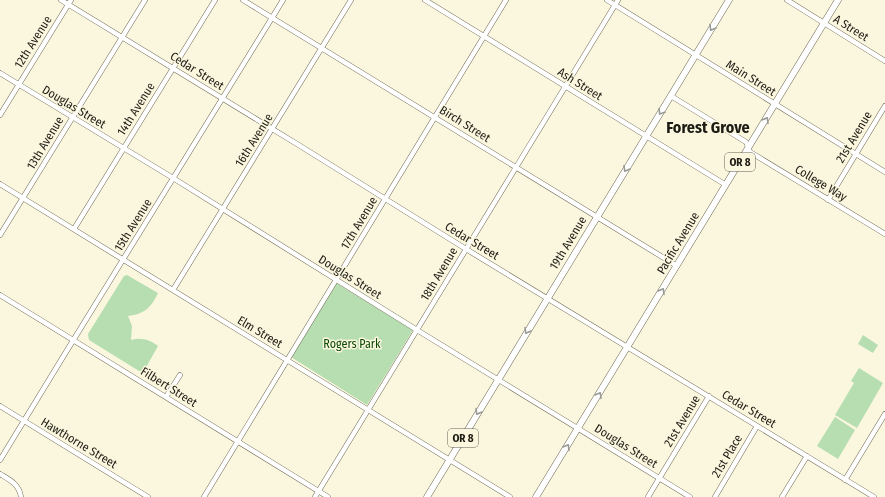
<svg xmlns="http://www.w3.org/2000/svg" width="885" height="497" viewBox="0 0 885 497" font-family="'Fira Sans Condensed',sans-serif">
	<style>
		.green { fill: #b6deb1 }
		.lines { fill: none; stroke-linecap: round; stroke-linejoin: round }
		.minor-casing { stroke: #6f6a56; stroke-width: 5.5 }
		.major-casing { stroke: #6f6a56; stroke-width: 7 }
		.minor { stroke: #fff; stroke-width: 4.5 }
		.major { stroke: #fff; stroke-width: 6 }
		.oneway { stroke: #999995 }
		.labels { text-anchor: middle; stroke-width: 3; stroke-linejoin: round; paint-order: stroke }
		.shield { fill: #fbf7df; stroke: #605e51; stroke-width: 1 }
		.shield-label { font-size: 11px; font-weight: bold; fill: #1d1c14 }
		.street-label { font-size: 12px; fill: #1d1c14; stroke: #fbf7df }
		.park-label { font-size: 12px; fill: #0b4904; stroke: #fbf7df }
		.district-label { font-size: 16px; font-weight: bold; fill: #1d1c14; stroke: #fbf7df }
	</style>
	<rect width="100%" height="100%" fill="#fbf7df"/>
	<path class="green" d="M127 275 158 293C151 308 144 314 128 316L132 326 131 340C142 337 150 340 158 346L144 371H139L89 340 88 334 124 276Z
		M336 283 413 330 367 405 291 357Z
		M863 335 878 345 873 353 858 344Z
		M859 368 883 383 857 428 835 415 854 383 851 381Z
		M835 417 855 430 838 459 817 446Z"/>
	<g class="lines">
		<defs>
			<path id="minor" d="M61 0 297 144 466 249 874 497
				M243 0 677 266
				M425 0 726 185
				M607 0 885 172
				M787 0 885 61
				M0 73 173 178 417 330 690 497
				M671 96 746 142 747 144 750 152 885 234
				M0 115 71 0
				M0 184 510 497
				M828 200 885 106
				M74 229 215 0
				M0 235 145 0
				M173 290 351 0
				M0 295 328 497
				M166 397 180 375
				M0 406 148 497
				M0 460 66 352 283 0
				M0 474C10 480 19 484 21 497
				M845 480 885 414
				M204 497 506 0
				M315 497 618 0
				M648 497 709 396
				M715 497 757 426
				M782 497 807 456"/>
			<path id="major" d="M427 497 729 0
				M536 497 838 0"/>
		</defs>
		<use href="#minor" class="minor-casing"/>
		<use href="#major" class="major-casing"/>
		<use href="#minor" class="minor"/>
		<use href="#major" class="major"/>
	</g>
	<defs><path id="oneway-chevron" d="M-2-3.5L2.5 0L-2 3.5" fill="none" stroke-width="1.6" stroke-linecap="round" stroke-linejoin="round"/></defs>
	<g class="oneway">
		<use href="#oneway-chevron" transform="translate(712 28) rotate(121)"/>
		<use href="#oneway-chevron" transform="translate(661 112) rotate(122)"/>
		<use href="#oneway-chevron" transform="translate(766 120) rotate(-59)"/>
		<use href="#oneway-chevron" transform="translate(626 169) rotate(121)"/>
		<use href="#oneway-chevron" transform="translate(662 291) rotate(-59)"/>
		<use href="#oneway-chevron" transform="translate(527 331) rotate(121)"/>
		<use href="#oneway-chevron" transform="translate(599 395) rotate(-59)"/>
		<use href="#oneway-chevron" transform="translate(478 412) rotate(121)"/>
		<use href="#oneway-chevron" transform="translate(567 447) rotate(-59)"/>
	</g>
	<g class="labels">
		<g class="shield">
			<rect x="725" y="153" width="30" height="18" rx="3"/>
			<rect x="448" y="429" width="30" height="18" rx="3"/>
		</g>
		<g class="shield-label">
			<text x="740" y="166">OR 8</text>
			<text x="463" y="442">OR 8</text>
		</g>
		<g class="street-label">
			<text transform="translate(851 28) rotate(32)" y="4">A Street</text>
			<text transform="translate(33 42) rotate(-58)" y="4">12th Avenue</text>
			<text transform="translate(197 71) rotate(32)" y="4">Cedar Street</text>
			<text transform="translate(751 78) rotate(32)" y="4">Main Street</text>
			<text transform="translate(580 84) rotate(32)" y="4">Ash Street</text>
			<text transform="translate(74 107) rotate(31)" y="4">Douglas Street</text>
			<text transform="translate(136 109) rotate(-58)" y="4">14th Avenue</text>
			<text transform="translate(465 124) rotate(32)" y="4">Birch Street</text>
			<text transform="translate(854 137) rotate(-59)" y="4">21st Avenue</text>
			<text transform="translate(254 140) rotate(-58)" y="4">16th Avenue</text>
			<text transform="translate(45 143) rotate(-59)" y="4">13th Avenue</text>
			<text transform="translate(821 183) rotate(31)" y="4">College Way</text>
			<text transform="translate(359 223) rotate(-59)" y="4">17th Avenue</text>
			<text transform="translate(133 225) rotate(-58)" y="4">15th Avenue</text>
			<text transform="translate(472 241) rotate(31)" y="4">Cedar Street</text>
			<text transform="translate(568 243) rotate(-59)" y="4">19th Avenue</text>
			<text transform="translate(678 243) rotate(-59)" y="4">Pacific Avenue</text>
			<text transform="translate(439 274) rotate(-59)" y="4">18th Avenue</text>
			<text transform="translate(350 277) rotate(32)" y="4">Douglas Street</text>
			<text transform="translate(260 332) rotate(31)" y="4">Elm Street</text>
			<text transform="translate(169 387) rotate(32)" y="4">Filbert Street</text>
			<text transform="translate(749 409) rotate(31)" y="4">Cedar Street</text>
			<text transform="translate(682 421) rotate(-59)" y="4">21st Avenue</text>
			<text transform="translate(79 443) rotate(31)" y="4">Hawthorne Street</text>
			<text transform="translate(626 446) rotate(32)" y="4">Douglas Street</text>
			<text transform="translate(727 456) rotate(-59)" y="4">21st Place</text>
		</g>
		<g class="park-label">
			<text x="352" y="348">Rogers Park</text>
		</g>
		<g class="district-label">
			<text x="708" y="133">Forest Grove</text>
		</g>
	</g>
</svg>
